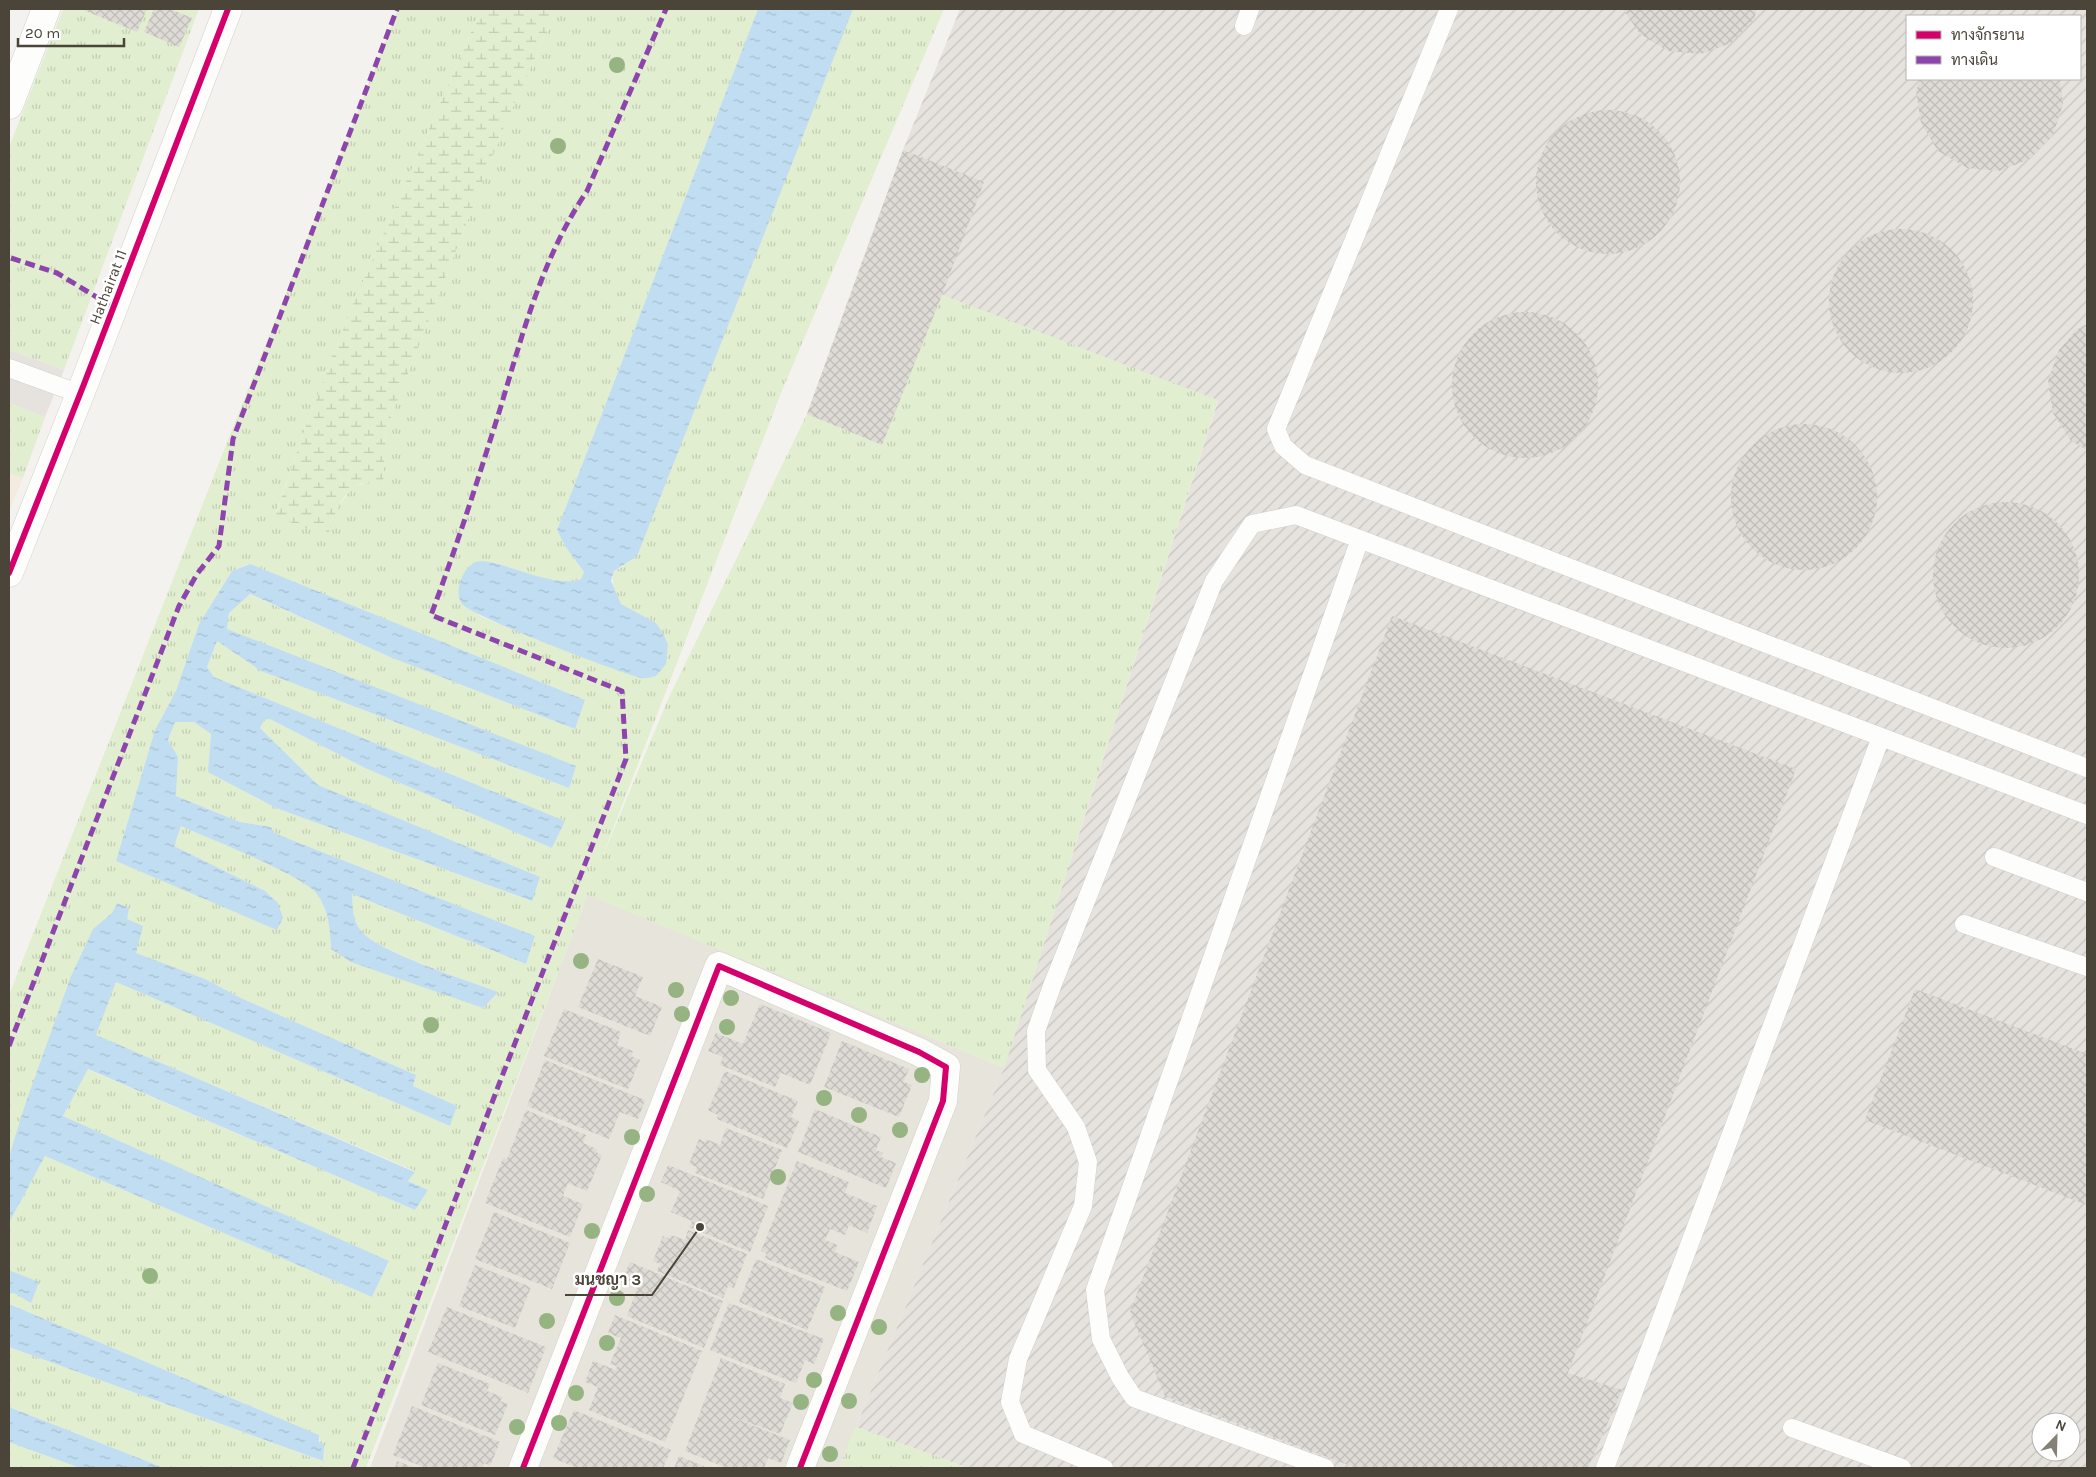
<svg xmlns="http://www.w3.org/2000/svg" width="2096" height="1477" viewBox="0 0 2096 1477" font-family="Karla,Sarabun,sans-serif">
	<style>
		.residential { fill: #e7e4dc }
		.commercial { fill: #f3ebdf }
		.industrial { fill: url(#industrial-furrows); fill-rule: evenodd }
		.grass { fill: url(#grass-tufts); fill-rule: evenodd }
		.wetland { fill: url(#wetland-marsh) }
		.parking { fill: #e6e3df }
		.water { fill: url(#water-ripples) }
		.building { fill: url(#building-cross-hatch) }
		.lines { fill: none; stroke-linecap: round; stroke-linejoin: round }
		.service-casing { stroke: #d2d0cb; stroke-width: 19 }
		.minor-casing { stroke: #d2d0cb; stroke-width: 29 }
		.service { stroke: #fdfdfc; stroke-width: 18 }
		.minor { stroke: #fdfdfc; stroke-width: 28 }
		.quiet { stroke: #8e44ad; stroke-width: 5; stroke-dasharray: 10 5; stroke-linecap: butt }
		.cycleway-casing { stroke: #fff; stroke-width: 9 }
		.cycleway { stroke: #d6006c; stroke-width: 6 }
		.tree { fill: #96b382 }
		.labels { text-anchor: middle; stroke-width: 5; stroke-linejoin: round; paint-order: stroke }
		.street-label { font-size: 15px; fill: #4b4439; stroke: #fff }
		.leader { fill: none; stroke: #4b4439; stroke-width: 2 }
		.callout-dot { fill: #4b4439; stroke: #fff; stroke-width: 2 }
		.callout-label { font-size: 16px; text-anchor: middle; font-weight: bold; fill: #4b4439; stroke: #fff; stroke-width: 5; stroke-linejoin: round; paint-order: stroke }
	</style>
	<defs>
		<pattern id="industrial-furrows" width="10" height="10" patternUnits="userSpaceOnUse" patternTransform="scale(1.25)"><rect width="10" height="10" fill="#e6e2de"/><path d="M-1 1l2-2M0 10L10 0M9 11l2-2" fill="none" stroke="#c7c3bf"/></pattern>
		<pattern id="grass-tufts" width="24" height="20" patternUnits="userSpaceOnUse" patternTransform="scale(1.25)"><rect width="24" height="20" fill="#e1eecf"/><path d="M3 7l-1-3M5 7V3M7 7l1-3M15 17l-1-3M17 17v-4M19 17l1-3" fill="none" stroke="#c3cdb2"/></pattern>
		<pattern id="wetland-marsh" width="20" height="14" patternUnits="userSpaceOnUse" patternTransform="scale(1.25)"><rect width="20" height="14" fill="#e1eecf"/><path d="M1 5h8M5 5V1M11 12h8M15 12V8" fill="none" stroke="#c3cdb2"/></pattern>
		<pattern id="water-ripples" width="26" height="14" patternUnits="userSpaceOnUse" patternTransform="scale(1.25)"><rect width="26" height="14" fill="#c0ddf1"/><path d="M2 4q2-2 4 0t4 0M15 11q2-2 4 0t4 0" fill="none" stroke="#a6bfcf"/></pattern>
		<pattern id="building-cross-hatch" width="8" height="8" patternUnits="userSpaceOnUse" patternTransform="scale(1.25)"><rect width="8" height="8" fill="#dedbd6"/><path d="M0 0l8 8M0 8l8-8" fill="none" stroke="#c0bdb8"/></pattern>
	</defs>
	<rect width="100%" height="100%" fill="#f4f2ee"/>
	<path class="residential" d="M588 894 1004 1068 839 1468H370Z"/>
	<path class="commercial" d="M9 473 23 478 9 512Z"/>
	<path class="industrial" d="M960 9H2087V1468H968L856 1427 1004 1068 1218 401 861 264 903 150ZM1907 16H2080V79H1907ZM2041 1422H2071V1452H2041Z"/>
	<path class="grass" d="M63 9H199L64 370 9 350V147Z
		M398 9H481L354 302 306 426 275 515 327 536 333 515 352 487 367 483 383 487 386 430 504 127 557 9H758L557 530 565 546 584 572 581 579C554 589 522 569 495 563 487 562 479 563 471 564L460 582 463 605 484 618 611 668 643 678 656 676 665 664 668 645C646 626 605 604 614 571L622 567 853 9H944L781 393 599 865 669 697 807 414 861 264 1218 400 1004 1068 588 895 366 1468H164L9 1407V1347L322 1461 319 1435 9 1304V1294L39 1282 9 1270V1220L10 1221 45 1156 372 1297 389 1262 63 1116 87 1069 415 1210 428 1190 408 1181 415 1171 95 1035 116 982 450 1126 457 1106 413 1086 416 1075 243 999 205 979 135 953 112 913 93 929 71 976 9 1157V995ZM249 564 585 700 575 729 390 657 249 594 229 613 227 629 569 788 261 671 217 641 207 667 214 677 565 821 552 848 365 768 270 719 264 720 260 728 318 785 540 877 531 901 276 808 209 772 211 734 194 722H175L168 740 178 757 176 796 240 822 271 827 274 833 535 936 526 964 352 894C353 907 352 920 361 931 375 950 470 981 497 992L483 1008 331 949C330 929 329 911 317 894 303 874 208 838 181 825L174 846 265 891 278 903 160 879 116 861 155 730 176 691 199 624 232 571Z
		M9 403 45 417 23 478 9 473Z
		M856 1427 968 1468H839Z
		M9 1442 80 1468H9Z"/>
	<path class="wetland" d="M481 9H557L504 127 386 430 383 488C378 486 372 484 368 483 344 482 332 519 328 537L275 516 306 426 354 302Z"/>
	<path class="parking" d="M9 350 64 370 45 417 9 403Z"/>
	<path class="water" d="M758 9H853L637 556 614 571 611 581 621 604 656 623 664 635 668 645 666 664 656 676C651 677 646 679 641 678 620 673 471 616 462 604 454 593 461 572 472 564 488 551 551 591 581 579L584 572 565 546 557 530Z
		M250 564 585 700 575 729 390 657 250 594 229 613 227 629 576 766 569 788 261 671 217 641 207 667 214 677 565 821 552 848 365 768 270 719 264 720 260 728 318 785 540 877 532 901 276 808 208 772 211 734 194 722H175L168 740 178 757 176 796 240 822 271 827 274 833 535 936 526 964 352 894C353 907 352 920 361 931 376 951 469 981 498 992L483 1008 351 962 331 949C330 929 329 911 317 894 303 875 208 838 181 826L174 846 265 891 278 903 283 918 277 930 116 861 155 730 176 691 199 624 232 571Z
		M117 903 129 908 127 919 143 926 136 953 205 979 243 999 416 1075 413 1086 457 1106 450 1126 116 982 96 1035 415 1172 408 1181 428 1190 415 1210 88 1069 63 1116 389 1261 372 1297 45 1156 10 1221 9 1220V1157L24 1108 71 976 93 929 112 913Z
		M9 1270 39 1282 31 1303 14 1293 9 1294Z
		M9 1304 319 1435V1442L324 1444 323 1461 9 1347Z
		M9 1407 164 1468H80L9 1442Z"/>
	<path class="building" d="M81 9H147L137 32Z
		M154 9H170L192 18 179 47 144 32Z
		M1623 9H1757L1754 19 1731 43 1701 54 1668 51 1640 34Z
		M1920 79H2060L2063 104 2053 135 2030 159 1999 171 1967 168 1938 151 1921 123 1916 91Z
		M1536 182a72 72 0 1 1 144 0a72 72 0 1 1-144 0Z
		M903 150 984 182 942 295 882 445 807 414Z
		M1829 301a72 72 0 1 1 144 0a72 72 0 1 1-144 0Z
		M1452 385a73 73 0 1 1 146 0a73 73 0 1 1-146 0Z
		M2087 324V450L2071 441 2053 413 2048 381 2059 350 2076 330Z
		M1731 497a73 73 0 1 1 146 0a73 73 0 1 1-146 0Z
		M1933 575a73 73 0 1 1 146 0a73 73 0 1 1-146 0Z
		M1392 616 1796 769 1568 1373 1622 1390 1588 1468H1356L1165 1396 1130 1312Z
		M598 959 643 977 635 996 662 1007 650 1036 578 1007Z
		M1915 989 2087 1054V1205L1865 1120Z
		M760 1004 831 1033 810 1085 781 1073 775 1087 720 1065 723 1057 708 1051 716 1033 743 1044Z
		M564 1009 621 1032 617 1045 633 1051 631 1056 640 1060 628 1089 544 1056Z
		M842 1041 909 1069 903 1082 912 1085 899 1117 824 1087Z
		M545 1060 645 1100 638 1119 620 1112 609 1139 527 1106Z
		M725 1071 798 1101 791 1117 799 1121 787 1148 717 1119 718 1115 708 1110Z
		M815 1109 881 1137 876 1150 883 1153 881 1157 896 1163 886 1188 798 1152Z
		M526 1110 586 1135 583 1143 597 1149 596 1152 602 1155 587 1191 568 1183 563 1196 583 1204 570 1237 485 1203 503 1158 507 1159Z
		M726 1128 782 1150 763 1199 695 1173 697 1167 689 1164 699 1139 705 1142 706 1139 720 1145Z
		M797 1161 849 1182 845 1193 877 1206 867 1233 849 1225 845 1235 830 1229 825 1240 837 1245 835 1252 859 1262 847 1291 764 1258 767 1254 761 1251Z
		M668 1165 768 1206 750 1252 689 1227 692 1221 671 1212 680 1191 661 1182Z
		M494 1212 570 1243 552 1289 475 1259Z
		M688 1230 747 1254 734 1288 728 1286 723 1298 657 1271 660 1264 653 1261 663 1236 670 1239 671 1235 685 1240Z
		M756 1259 825 1287 807 1330 739 1302Z
		M630 1262 723 1301 704 1348 627 1316 637 1289 621 1282Z
		M475 1265 531 1287 515 1328 459 1306Z
		M729 1303 824 1339 814 1364 805 1360 796 1383 710 1350Z
		M447 1307 546 1347 528 1393 428 1352Z
		M615 1315 702 1351 665 1442 589 1410 598 1387 585 1382 593 1361 616 1370 617 1366 610 1364 621 1338 608 1333Z
		M721 1358 785 1384 780 1398 793 1403 780 1434 727 1415 790 1440 781 1463 768 1458 764 1468H727L685 1451Z
		M438 1363 490 1384 487 1391 502 1397 500 1401 508 1404 495 1435 421 1405Z
		M412 1406 500 1442 490 1466 484 1463 482 1468H426L393 1455Z
		M574 1410 671 1450 663 1468H577L553 1458Z
		M679 1456 708 1468H674Z
		M397 1461 416 1468H395Z"/>
	<g class="lines">
		<defs>
			<path id="service" d="M1449 9 1276 429 1283 446 1305 465 2087 768
				M1244 26 1250 9
				M9 368 80 394
				M1994 857 2087 892
				M1964 924 2087 967
				M1792 1428 1902 1468
				M1104 1468 1023 1434 1010 1402 1018 1359 1083 1206 1088 1162 1076 1127 1037 1070 1036 1031 1052 986 1214 581 1252 524 1296 515 2087 815
				M1325 1468 1134 1398 1120 1377 1101 1339 1095 1290 1360 539
				M1605 1468 1881 737"/>
			<path id="minor" d="M9 105 46 9
				M9 573 84 384 228 9
				M523 1468 719 966 919 1052 946 1067 943 1101 800 1468"/>
		</defs>
		<use href="#service" class="service-casing"/>
		<use href="#minor" class="minor-casing"/>
		<use href="#service" class="service"/>
		<use href="#minor" class="minor"/>
		<path class="quiet" d="M11 258 57 273 113 307
			M9 1046 179 606 197 574 219 546 233 439 397 9
			M353 1468 501 1079 626 759 622 691 431 615C457 546 479 476 501 406 523 332 543 256 587 191L666 9"/>
		<defs>
			<path id="cycleway" d="M9 573 84 384 228 9
				M523 1468 719 966 919 1052 946 1067 943 1101 800 1468"/>
		</defs>
		<use href="#cycleway" class="cycleway-casing"/>
		<use href="#cycleway" class="cycleway"/>
	</g>
	<g class="tree">
		<circle cx="617" cy="65" r="8"/>
		<circle cx="558" cy="146" r="8"/>
		<circle cx="581" cy="961" r="8"/>
		<circle cx="676" cy="990" r="8"/>
		<circle cx="731" cy="998" r="8"/>
		<circle cx="682" cy="1014" r="8"/>
		<circle cx="431" cy="1025" r="8"/>
		<circle cx="727" cy="1027" r="8"/>
		<circle cx="922" cy="1075" r="8"/>
		<circle cx="824" cy="1098" r="8"/>
		<circle cx="859" cy="1115" r="8"/>
		<circle cx="900" cy="1130" r="8"/>
		<circle cx="632" cy="1137" r="8"/>
		<circle cx="778" cy="1177" r="8"/>
		<circle cx="647" cy="1194" r="8"/>
		<circle cx="592" cy="1231" r="8"/>
		<circle cx="150" cy="1276" r="8"/>
		<circle cx="617" cy="1298" r="8"/>
		<circle cx="838" cy="1313" r="8"/>
		<circle cx="547" cy="1321" r="8"/>
		<circle cx="879" cy="1327" r="8"/>
		<circle cx="607" cy="1343" r="8"/>
		<circle cx="814" cy="1380" r="8"/>
		<circle cx="576" cy="1393" r="8"/>
		<circle cx="849" cy="1401" r="8"/>
		<circle cx="801" cy="1402" r="8"/>
		<circle cx="559" cy="1423" r="8"/>
		<circle cx="517" cy="1427" r="8"/>
		<circle cx="830" cy="1454" r="8"/>
	</g>
	<g class="labels">
		<g class="street-label">
			<text transform="translate(108 287) rotate(-69)" y="5">Hathairat 11</text>
		</g>
	</g>
	<path class="leader" d="M700 1227L652 1295H565"/>
	<circle class="callout-dot" cx="700" cy="1227" r="5"/>
	<g class="callout-label">
		<text x="608" y="1285">มนชญา 3</text>
	</g>
	<rect width="2096" height="1477" fill="none" stroke="#4b4439" stroke-width="20"/>
	<rect x="1906" y="15" width="175" height="65" fill="#ffffff" stroke="#b7b4b0"/>
	<rect x="1916" y="31" width="25" height="8" fill="#d6006c" stroke="#b7b4b0"/>
	<text x="1951" y="40" font-size="15" fill="#4b4439">ทางจักรยาน</text>
	<rect x="1916" y="56" width="25" height="8" fill="#8e44ad" stroke="#b7b4b0"/>
	<text x="1951" y="65" font-size="15" fill="#4b4439">ทางเดิน</text>
	<g transform="translate(2056 1437) rotate(23)"><circle r="24" fill="#ffffff" stroke="#b7b4b0"/>
	<path d="M0-4L9 19L0 12L-9 19Z" fill="#868178"/>
	<text y="-8" font-size="14" font-weight="bold" text-anchor="middle" fill="#4b4439">N</text>
	</g>
	<path d="M18 38v8h106v-8" fill="none" stroke="#4b4439" stroke-width="2.5"/>
	<text x="25" y="38" font-size="15" fill="#4b4439" stroke="#ffffff" stroke-width="4" paint-order="stroke">20 m</text>
</svg>
